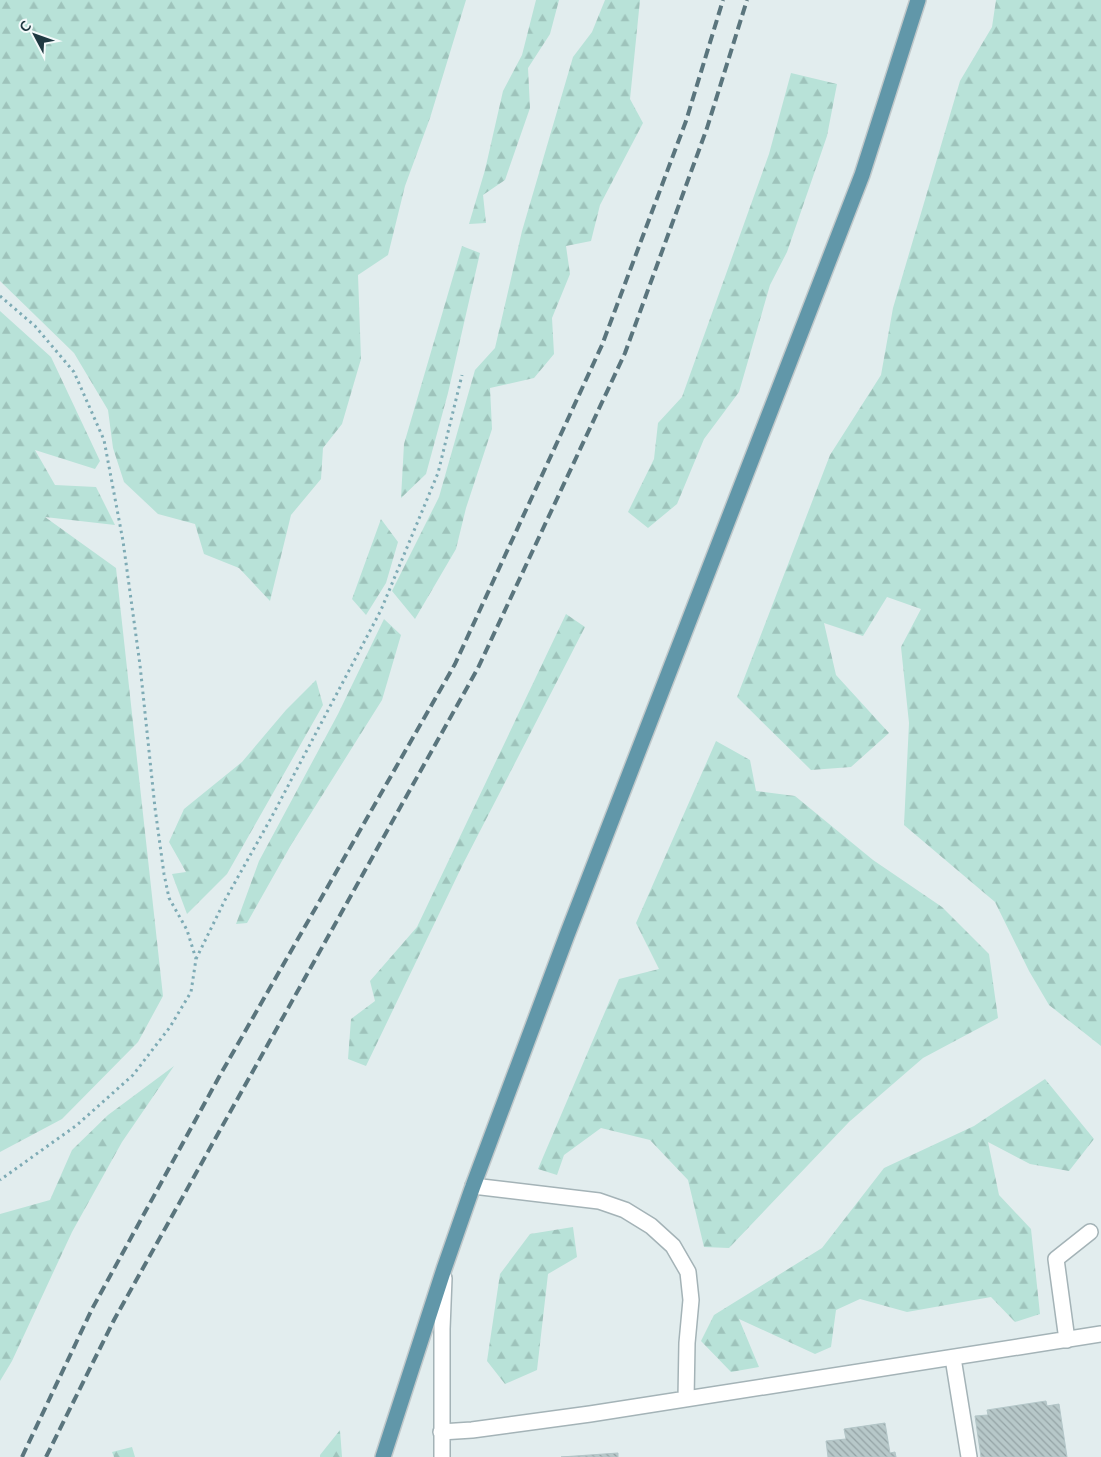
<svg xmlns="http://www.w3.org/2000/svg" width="1101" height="1457" viewBox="0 0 1101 1457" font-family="Lato,sans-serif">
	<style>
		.forest { fill: url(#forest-firs) }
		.building { fill: url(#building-back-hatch); stroke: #b3c6c8 }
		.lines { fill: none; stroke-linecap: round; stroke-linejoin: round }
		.minor-casing { stroke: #a4b3b7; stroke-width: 18 }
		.major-casing { stroke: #c0c8ca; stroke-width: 18 }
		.path { stroke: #7eabb5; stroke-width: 3; stroke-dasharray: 2.5 4; stroke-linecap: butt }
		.minor { stroke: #fff; stroke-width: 15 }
		.major { stroke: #6197a9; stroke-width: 15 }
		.rail { stroke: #5a757d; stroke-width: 4; stroke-dasharray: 10 5; stroke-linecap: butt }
	</style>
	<defs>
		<pattern id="forest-firs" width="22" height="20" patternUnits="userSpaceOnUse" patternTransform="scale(1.25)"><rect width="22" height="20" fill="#b8e2d8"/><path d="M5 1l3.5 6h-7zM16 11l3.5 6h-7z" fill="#9ec3bb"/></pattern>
		<pattern id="building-back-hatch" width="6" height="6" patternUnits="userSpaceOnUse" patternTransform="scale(1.25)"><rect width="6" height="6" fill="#b7c8c9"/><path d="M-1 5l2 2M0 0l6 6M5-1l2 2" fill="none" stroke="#94a3a5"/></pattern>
	</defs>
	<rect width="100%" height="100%" fill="#e2edee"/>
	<path class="forest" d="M0 0H466L430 118 405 186 388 255 358 275 361 359 342 424 323 448 321 479 291 515 270 601 239 568 204 554 195 524 158 514 124 482 113 448 108 410 74 353 0 281Z
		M536 0H559L550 34 528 68 530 108 505 180 483 195 486 223 469 224 485 170 503 91 522 55Z
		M605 0H640L630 99 643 123 600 205 591 241 566 246 570 274 552 318 554 354 534 378 490 388 492 429 466 508 456 549 415 619 392 591 439 497 475 370 495 348 522 231 573 57 592 32Z
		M996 0H1101V1046L1049 1005 1029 971 995 902 904 825 909 723 901 647 921 609 887 597 863 636 824 623 836 675 889 733 851 767 811 770 737 697 830 455 881 375 893 308 960 81 992 27Z
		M791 73 837 84 827 136 787 252 770 285 739 392 704 439 677 504 648 528 628 512 654 459 658 423 682 397 769 154Z
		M462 246 480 253 448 393 426 474 401 498 404 444Z
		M0 311 51 357 100 461 95 469 35 450 55 485 96 487 115 525 45 517 116 568 163 996 138 1042 62 1119 0 1152Z
		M381 519 398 542 386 583 366 615 352 599Z
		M566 614 585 627 463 864 366 1066 348 1059 351 1019 375 1001 370 981 417 927Z
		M384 619 401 635 382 700 291 845 247 923 236 924 259 861 338 714Z
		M316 680 323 705 227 874 187 914 172 874 186 872 169 842 184 809 242 762 286 710Z
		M716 741 750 760 756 791 795 796 873 860 942 907 989 954 998 1018 923 1058 849 1122 729 1248 704 1247 688 1180 650 1140 601 1128 564 1155 557 1175 538 1169 619 979 659 969 636 923Z
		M174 1066 122 1142 72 1232 12 1361 0 1381V1214L50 1200 72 1150 108 1115Z
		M1045 1079 1094 1139 1069 1171 1030 1164 988 1142 999 1195 1031 1229 1040 1314 1015 1322 991 1297 907 1312 860 1299 836 1310 831 1347 815 1354 739 1319 759 1367 731 1372 701 1341 714 1315 822 1248 884 1168 974 1126Z
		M573 1227 577 1257 548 1274 537 1370 505 1384 487 1361 500 1274 530 1234Z
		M340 1430 342 1457H320V1455Z
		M132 1447 135 1457H114L112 1452Z"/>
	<path class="building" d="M1046 1401 1047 1406 1059 1404 1067 1457H981L975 1416 988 1415 987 1410Z
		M885 1423 890 1453 895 1452 896 1457H828L826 1441 846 1439 844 1429Z
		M618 1453V1457H561Z"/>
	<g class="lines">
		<defs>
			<path id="minor" d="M473 1186 599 1201 625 1210 651 1226 673 1246 688 1272 691 1300 687 1343 686 1399
				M1067 1340 1056 1259 1090 1232
				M953 1358 969 1457
				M441 1432 472 1430 590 1414 1101 1334
				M442 1457V1329L444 1278"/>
			<path id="major" d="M383 1457 444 1269 473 1186 567 935 862 175 918 0"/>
		</defs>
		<use href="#minor" class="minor-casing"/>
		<use href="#major" class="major-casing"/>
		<path class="path" d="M0 296 35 326 74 372 104 440 123 541 140 665 155 808 164 874 169 898 187 930 196 959 191 992 170 1027 133 1075 77 1125 0 1180
			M196 959 225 900 270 820 381 610 438 473 462 375"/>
		<use href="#minor" class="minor"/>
		<use href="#major" class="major"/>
		<path class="rail" d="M22 1457 92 1309 219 1077 455 664 602 345 686 121 723 0
			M46 1457 114 1320 478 668 625 353 707 128 747 0"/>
	</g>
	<g transform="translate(35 35) rotate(311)" stroke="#f3fafa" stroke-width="4" paint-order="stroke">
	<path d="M0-4L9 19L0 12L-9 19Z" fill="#1f3941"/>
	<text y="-8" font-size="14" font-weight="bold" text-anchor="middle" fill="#1f3941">С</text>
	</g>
</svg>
